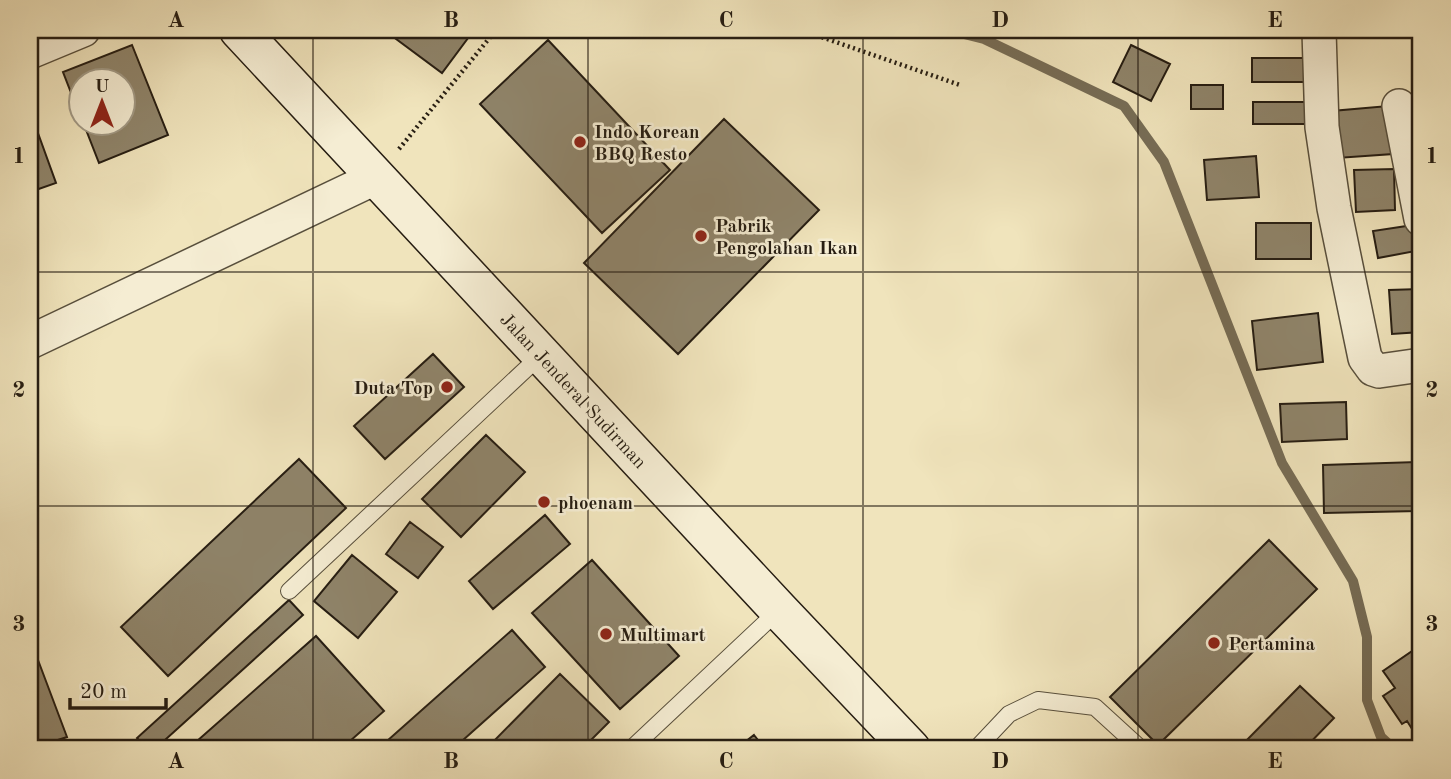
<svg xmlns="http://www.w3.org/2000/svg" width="1451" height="779" viewBox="0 0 1451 779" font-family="'Old Standard TT',serif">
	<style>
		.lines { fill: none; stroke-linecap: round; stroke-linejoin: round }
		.stream { stroke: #766c55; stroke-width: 10 }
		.building { fill: #8f846a; stroke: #261d12; stroke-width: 2 }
		.service-casing { stroke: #584f3c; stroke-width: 18 }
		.minor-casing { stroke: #584f3c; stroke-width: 36 }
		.secondary-casing { stroke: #261d12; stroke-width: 41 }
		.path { stroke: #261d12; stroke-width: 4.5; stroke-dasharray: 2 3.5; stroke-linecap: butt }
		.service { stroke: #f5edd3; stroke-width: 16 }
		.minor { stroke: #f5edd3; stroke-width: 33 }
		.secondary { stroke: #f5edd3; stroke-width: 38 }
		.grid { fill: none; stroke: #261d12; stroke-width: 2; stroke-opacity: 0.55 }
		.poi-dot { fill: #8f2418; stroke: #f5edd3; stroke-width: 2.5 }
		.labels { text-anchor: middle; stroke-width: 5; stroke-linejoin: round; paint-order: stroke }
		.poi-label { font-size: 19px; font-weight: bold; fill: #261d12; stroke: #f5edd3; text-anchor: start }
		.street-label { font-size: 19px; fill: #261d12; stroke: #f5edd3 }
		.neatline { fill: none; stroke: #261d12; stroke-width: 2.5 }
		.grid-label { font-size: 23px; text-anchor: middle; font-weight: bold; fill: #261d12 }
	</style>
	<rect width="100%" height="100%" fill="#f0e4bc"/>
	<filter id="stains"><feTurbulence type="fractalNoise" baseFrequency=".00286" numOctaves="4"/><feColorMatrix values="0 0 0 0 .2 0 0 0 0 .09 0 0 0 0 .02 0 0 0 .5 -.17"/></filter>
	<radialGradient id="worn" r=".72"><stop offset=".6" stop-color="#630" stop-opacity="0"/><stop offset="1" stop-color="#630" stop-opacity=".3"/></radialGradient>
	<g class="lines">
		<path class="stream" d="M948 30 984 39 1124 106 1164 162 1282 463 1353 581 1367 637V700L1381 737 1394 749"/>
	</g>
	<path class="building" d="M384 30H474L442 73Z
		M548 40 670 170 602 233 480 104Z
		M132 45 168 135 99 163 83 122H122V80H80V116L63 72Z
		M1131 45 1170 64 1151 101 1113 82Z
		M1252 58H1308V82H1252Z
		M1191 85H1223V109H1191Z
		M1253 102H1308V124H1253Z
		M1388 106 1393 154 1337 158 1332 111Z
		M30 111 56 183 30 192Z
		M724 119 819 210 678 354 584 263Z
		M1256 156 1259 197 1207 200 1204 160Z
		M1394 169 1395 210 1356 212 1354 170Z
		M1256 223H1311V259H1256Z
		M1420 224 1421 250 1378 258 1373 231Z
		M1420 289 1421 332 1392 334 1389 290Z
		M1318 313 1323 362 1257 370 1252 321Z
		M433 354 464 387 385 459 354 426Z
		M1346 402 1347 439 1282 442 1280 404Z
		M486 435 525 472 461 537 422 499Z
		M299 459 346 508 168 676 121 627Z
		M1417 462 1418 511 1324 513 1323 465Z
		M545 515 570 544 493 609 469 581Z
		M410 522 443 547 418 578 386 554Z
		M1269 540 1317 589 1158 745 1110 697Z
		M352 555 397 592 358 638 314 601Z
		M592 560 679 656 620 709 532 613Z
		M289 600 303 615 155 749H147L137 738Z
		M512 630 545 667 453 749H378Z
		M316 636 384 711 341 749H188Z
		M1421 645V743L1407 721 1402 724 1383 696 1395 688 1383 671Z
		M38 660 67 737 30 749V663Z
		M560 674 609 722 582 749H486Z
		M1300 686 1334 718 1304 749H1238Z
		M754 735 765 749H736Z"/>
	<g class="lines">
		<defs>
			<path id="service" d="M289 591 541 355
				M631 749 779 610
				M976 749 1009 714 1038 700 1095 707 1141 749"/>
			<path id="minor" d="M1319 31 1322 127 1334 208 1365 358 1373 369 1379 371 1421 365
				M30 52 83 30
				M1399 106 1421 219
				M30 342 377 177"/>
			<path id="secondary" d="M239 30 779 610 911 749"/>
		</defs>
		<use href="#service" class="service-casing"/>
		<use href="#minor" class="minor-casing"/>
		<use href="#secondary" class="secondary-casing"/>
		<path class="path" d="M801 30 960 85
			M399 149 496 30"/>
		<use href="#service" class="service"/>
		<use href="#minor" class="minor"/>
		<use href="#secondary" class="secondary"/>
	</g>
	<path class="grid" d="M313 30V749M588 30V749M863 30V749M1138 30V749M30 272H1421M30 506H1421"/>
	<g class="poi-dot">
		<circle cx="580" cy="142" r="7"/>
		<circle cx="701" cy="236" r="7"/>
		<circle cx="447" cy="387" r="7"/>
		<circle cx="544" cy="502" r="7"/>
		<circle cx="606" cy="634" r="7"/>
		<circle cx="1214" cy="643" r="7"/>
	</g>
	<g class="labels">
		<g class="poi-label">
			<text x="594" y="138">Indo Korean<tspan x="594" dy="22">BBQ Resto</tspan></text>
			<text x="715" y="232">Pabrik<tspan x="715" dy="22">Pengolahan Ikan</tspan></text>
			<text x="433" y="394" text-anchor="end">Duta Top</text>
			<text x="558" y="509">phoenam</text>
			<text x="620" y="641">Multimart</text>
			<text x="1228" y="650">Pertamina</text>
		</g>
		<g class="street-label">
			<text transform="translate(574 390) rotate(47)" y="7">Jalan Jenderal Sudirman</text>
		</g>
	</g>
	<rect width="1451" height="779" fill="none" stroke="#f0e4bc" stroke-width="77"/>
	<g transform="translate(102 102)"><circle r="33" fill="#f5edd3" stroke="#a29a86" stroke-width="2"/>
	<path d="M0-5L12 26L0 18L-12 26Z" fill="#8f2418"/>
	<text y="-10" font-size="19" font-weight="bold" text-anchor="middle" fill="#261d12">U</text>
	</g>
	<path d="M70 698v10h96v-10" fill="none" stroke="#261d12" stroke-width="3.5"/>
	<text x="80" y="698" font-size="21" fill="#261d12" stroke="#f5edd3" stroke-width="5" paint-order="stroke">20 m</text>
	<rect x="38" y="38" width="1374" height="702" class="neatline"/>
	<g class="grid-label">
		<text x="176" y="27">A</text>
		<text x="451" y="27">B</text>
		<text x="726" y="27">C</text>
		<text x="1000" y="27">D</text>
		<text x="1275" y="27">E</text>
		<text x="19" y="163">1</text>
		<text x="1432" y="163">1</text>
		<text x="19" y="397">2</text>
		<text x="1432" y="397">2</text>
		<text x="19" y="631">3</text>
		<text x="1432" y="631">3</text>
		<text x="176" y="768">A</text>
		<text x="451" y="768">B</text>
		<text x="726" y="768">C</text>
		<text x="1000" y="768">D</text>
		<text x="1275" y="768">E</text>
	</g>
	<rect width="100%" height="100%" filter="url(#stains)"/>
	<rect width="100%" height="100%" fill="url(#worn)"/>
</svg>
